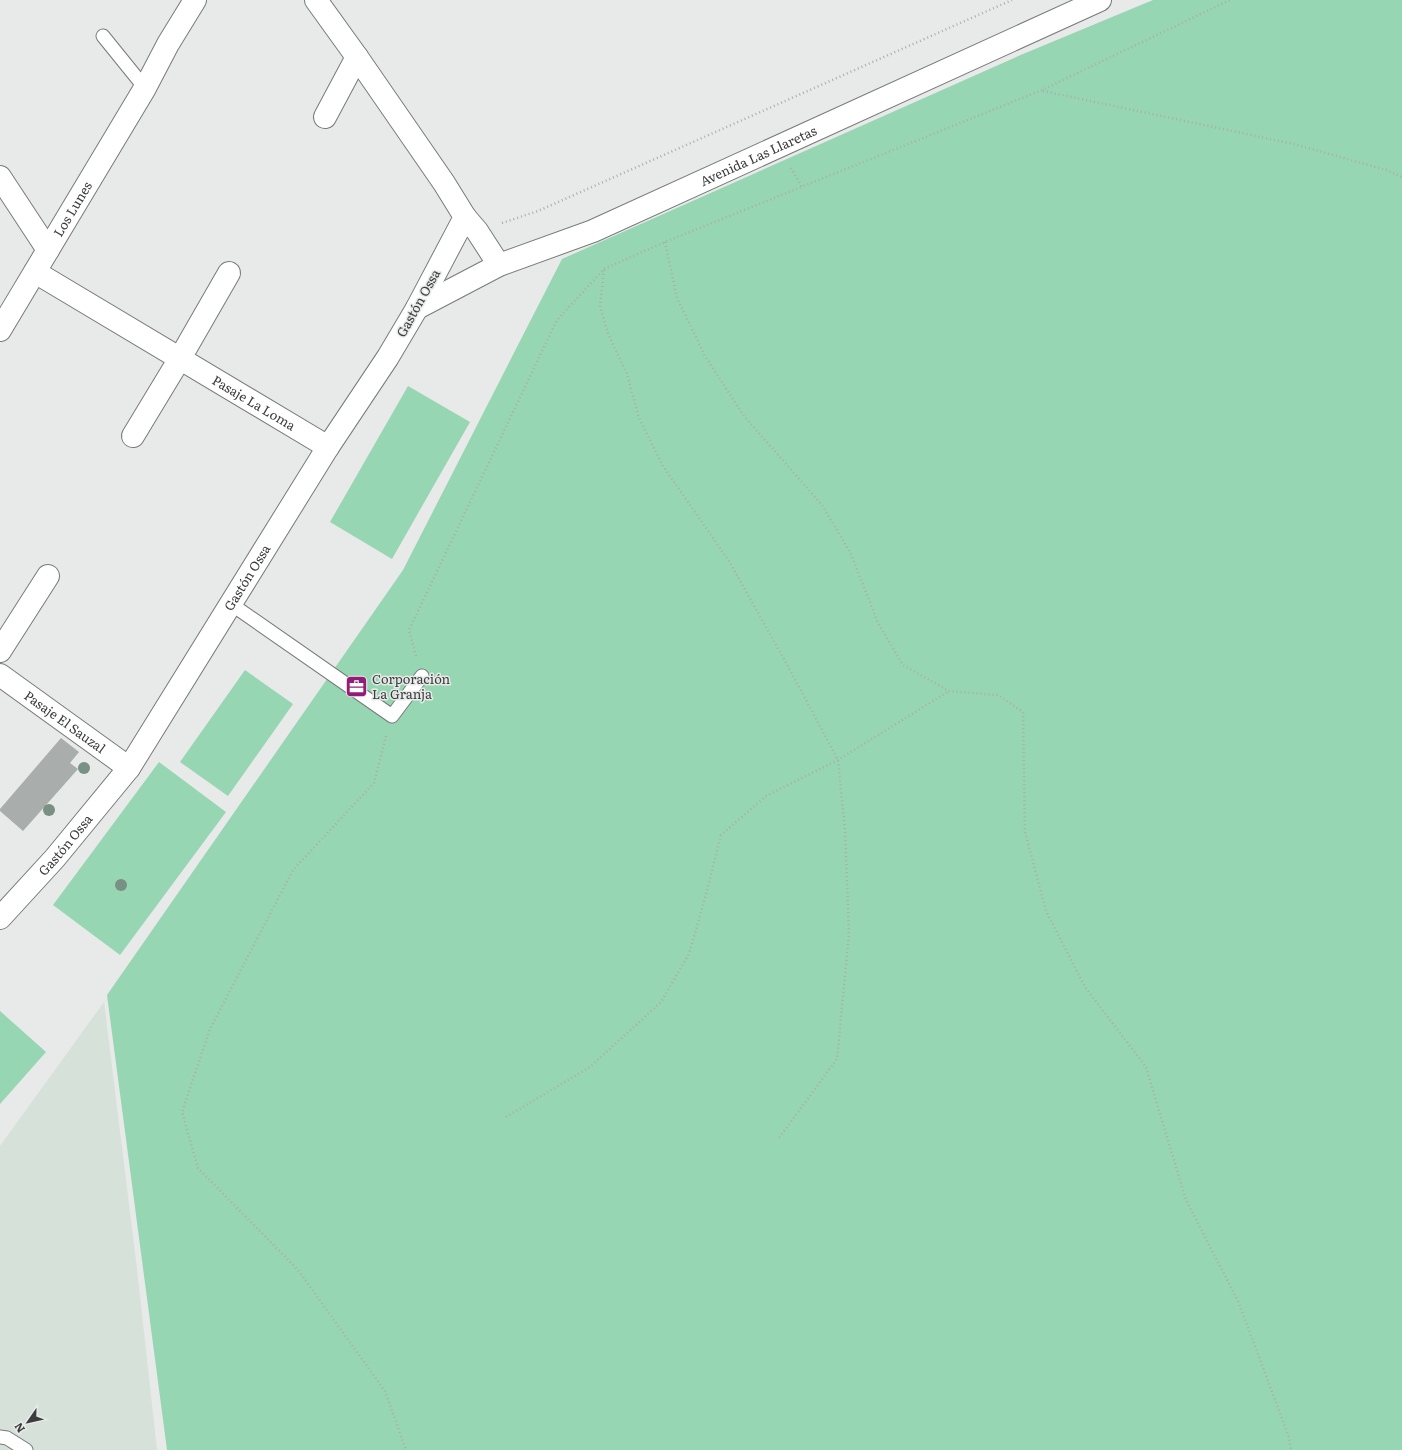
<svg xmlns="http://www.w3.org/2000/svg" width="1402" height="1450" viewBox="0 0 1402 1450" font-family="Literata,serif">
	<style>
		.built { fill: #d6e1da }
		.green { fill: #97d6b2 }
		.building { fill: #a9adab }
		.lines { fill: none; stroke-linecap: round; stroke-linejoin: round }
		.lane-casing { stroke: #777b79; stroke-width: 15 }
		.street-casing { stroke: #777b79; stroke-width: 24 }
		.secondary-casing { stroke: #777b79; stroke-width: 24 }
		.path { stroke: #aaadab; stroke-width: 2.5; stroke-dasharray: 1 3; stroke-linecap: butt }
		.lane { stroke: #fff; stroke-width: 13 }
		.street { stroke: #fff; stroke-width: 22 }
		.secondary { stroke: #fff; stroke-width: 22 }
		.tree { fill: #799084 }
		.labels { text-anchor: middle; stroke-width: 3; stroke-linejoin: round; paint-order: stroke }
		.street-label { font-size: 13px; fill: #3b3c3c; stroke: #e7eae8 }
		.poi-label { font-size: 13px; fill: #3b3c3c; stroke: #e7eae8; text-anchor: start }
	</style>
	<rect width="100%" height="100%" fill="#e7eae8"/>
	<path class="built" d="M104 1002 137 1269 157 1450H0V1146Z"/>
	<path class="green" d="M1153 0H1402V1450H167L107 995 403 570 562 259 1023 54Z
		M408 386 470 422 392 559 330 522Z
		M245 670 293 704 228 796 180 762Z
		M159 762 226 812 120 955 53 905Z
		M0 1011 46 1052 0 1104Z"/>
	<path class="building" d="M61 738 79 752 70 763 78 769 23 831 0 811V809Z"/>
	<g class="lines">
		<defs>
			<path id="lane" d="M103 36 145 88
				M231 604 392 716 422 676
				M0 1437 7 1438 26 1450"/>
			<g id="street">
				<path d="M316 0 357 57 444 183 465 217 477 231 499 265"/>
				<path d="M325 117 357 57"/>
				<path d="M0 177 48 250"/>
				<path id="s1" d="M35 272 328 447"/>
				<path d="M417 308 465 217"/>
				<path id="s2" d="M0 330 145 88 168 44 195 0"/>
				<path d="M133 436 179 360 229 273"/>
				<path d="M0 651 48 576"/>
				<path id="s3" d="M0 675 129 768"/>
			</g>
			<g id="secondary">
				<path id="s4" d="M0 918 55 858 129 768 328 447 388 357 417 308 499 265 593 231 1100 0"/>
			</g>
		</defs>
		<use href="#lane" class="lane-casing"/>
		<use href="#street" class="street-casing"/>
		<use href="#secondary" class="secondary-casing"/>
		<path class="path" d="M1043 91 1294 144 1386 170 1402 177
			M791 168 802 187
			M502 223 538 211 1012 0
			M665 242 677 298 705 356 744 416 822 505 851 554 878 623 903 665 949 691 998 695 1023 712 1025 832 1046 911 1085 987 1146 1067 1186 1200 1238 1301 1289 1437 1291 1450
			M604 270 600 306 608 334 627 374 639 418 663 466 729 561 790 670 838 760 845 830 849 934 837 1059 779 1138
			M416 656 409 630 557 320 604 269 665 242 1042 90 1230 0
			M386 736 374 783 293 870 210 1029 182 1112 198 1168 298 1270 385 1391 406 1450
			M506 1117 590 1067 661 1002 689 954 705 898 721 835 766 796 838 760 949 691"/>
		<use href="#lane" class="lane"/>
		<use href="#street" class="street"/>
		<use href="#secondary" class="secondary"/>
	</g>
	<g class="tree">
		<circle cx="84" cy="768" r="6"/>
		<circle cx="49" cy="810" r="6"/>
		<circle cx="121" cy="885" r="6"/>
	</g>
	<defs>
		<symbol id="office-square" viewBox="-11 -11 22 22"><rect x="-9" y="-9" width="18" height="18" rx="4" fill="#941c79" stroke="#e7eae8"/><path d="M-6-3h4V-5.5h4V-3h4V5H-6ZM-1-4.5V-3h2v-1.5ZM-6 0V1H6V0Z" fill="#fff"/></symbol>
	</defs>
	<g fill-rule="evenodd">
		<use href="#office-square" x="344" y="674" width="25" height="25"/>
	</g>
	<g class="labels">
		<g class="street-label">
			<text dy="5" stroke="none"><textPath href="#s4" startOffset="1115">Avenida Las Llaretas</textPath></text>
			<text dy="5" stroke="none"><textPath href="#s2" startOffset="141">Los Lunes</textPath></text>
			<text transform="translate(418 303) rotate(-61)" y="5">Gastón Ossa</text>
			<text dy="5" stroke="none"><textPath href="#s1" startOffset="255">Pasaje La Loma</textPath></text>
			<text dy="5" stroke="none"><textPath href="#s4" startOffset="422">Gastón Ossa</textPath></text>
			<text dy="5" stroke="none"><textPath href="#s3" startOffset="80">Pasaje El Sauzal</textPath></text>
			<text dy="5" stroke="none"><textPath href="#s4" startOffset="98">Gastón Ossa</textPath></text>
		</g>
		<g class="poi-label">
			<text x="372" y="684">Corporación<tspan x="372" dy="15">La Granja</tspan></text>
		</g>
	</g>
	<g transform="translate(28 1422) rotate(236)" stroke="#e7eae8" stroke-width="3" paint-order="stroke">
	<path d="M0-3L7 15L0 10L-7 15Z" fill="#3b3c3c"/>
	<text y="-6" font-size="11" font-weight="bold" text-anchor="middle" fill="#3b3c3c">N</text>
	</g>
</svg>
